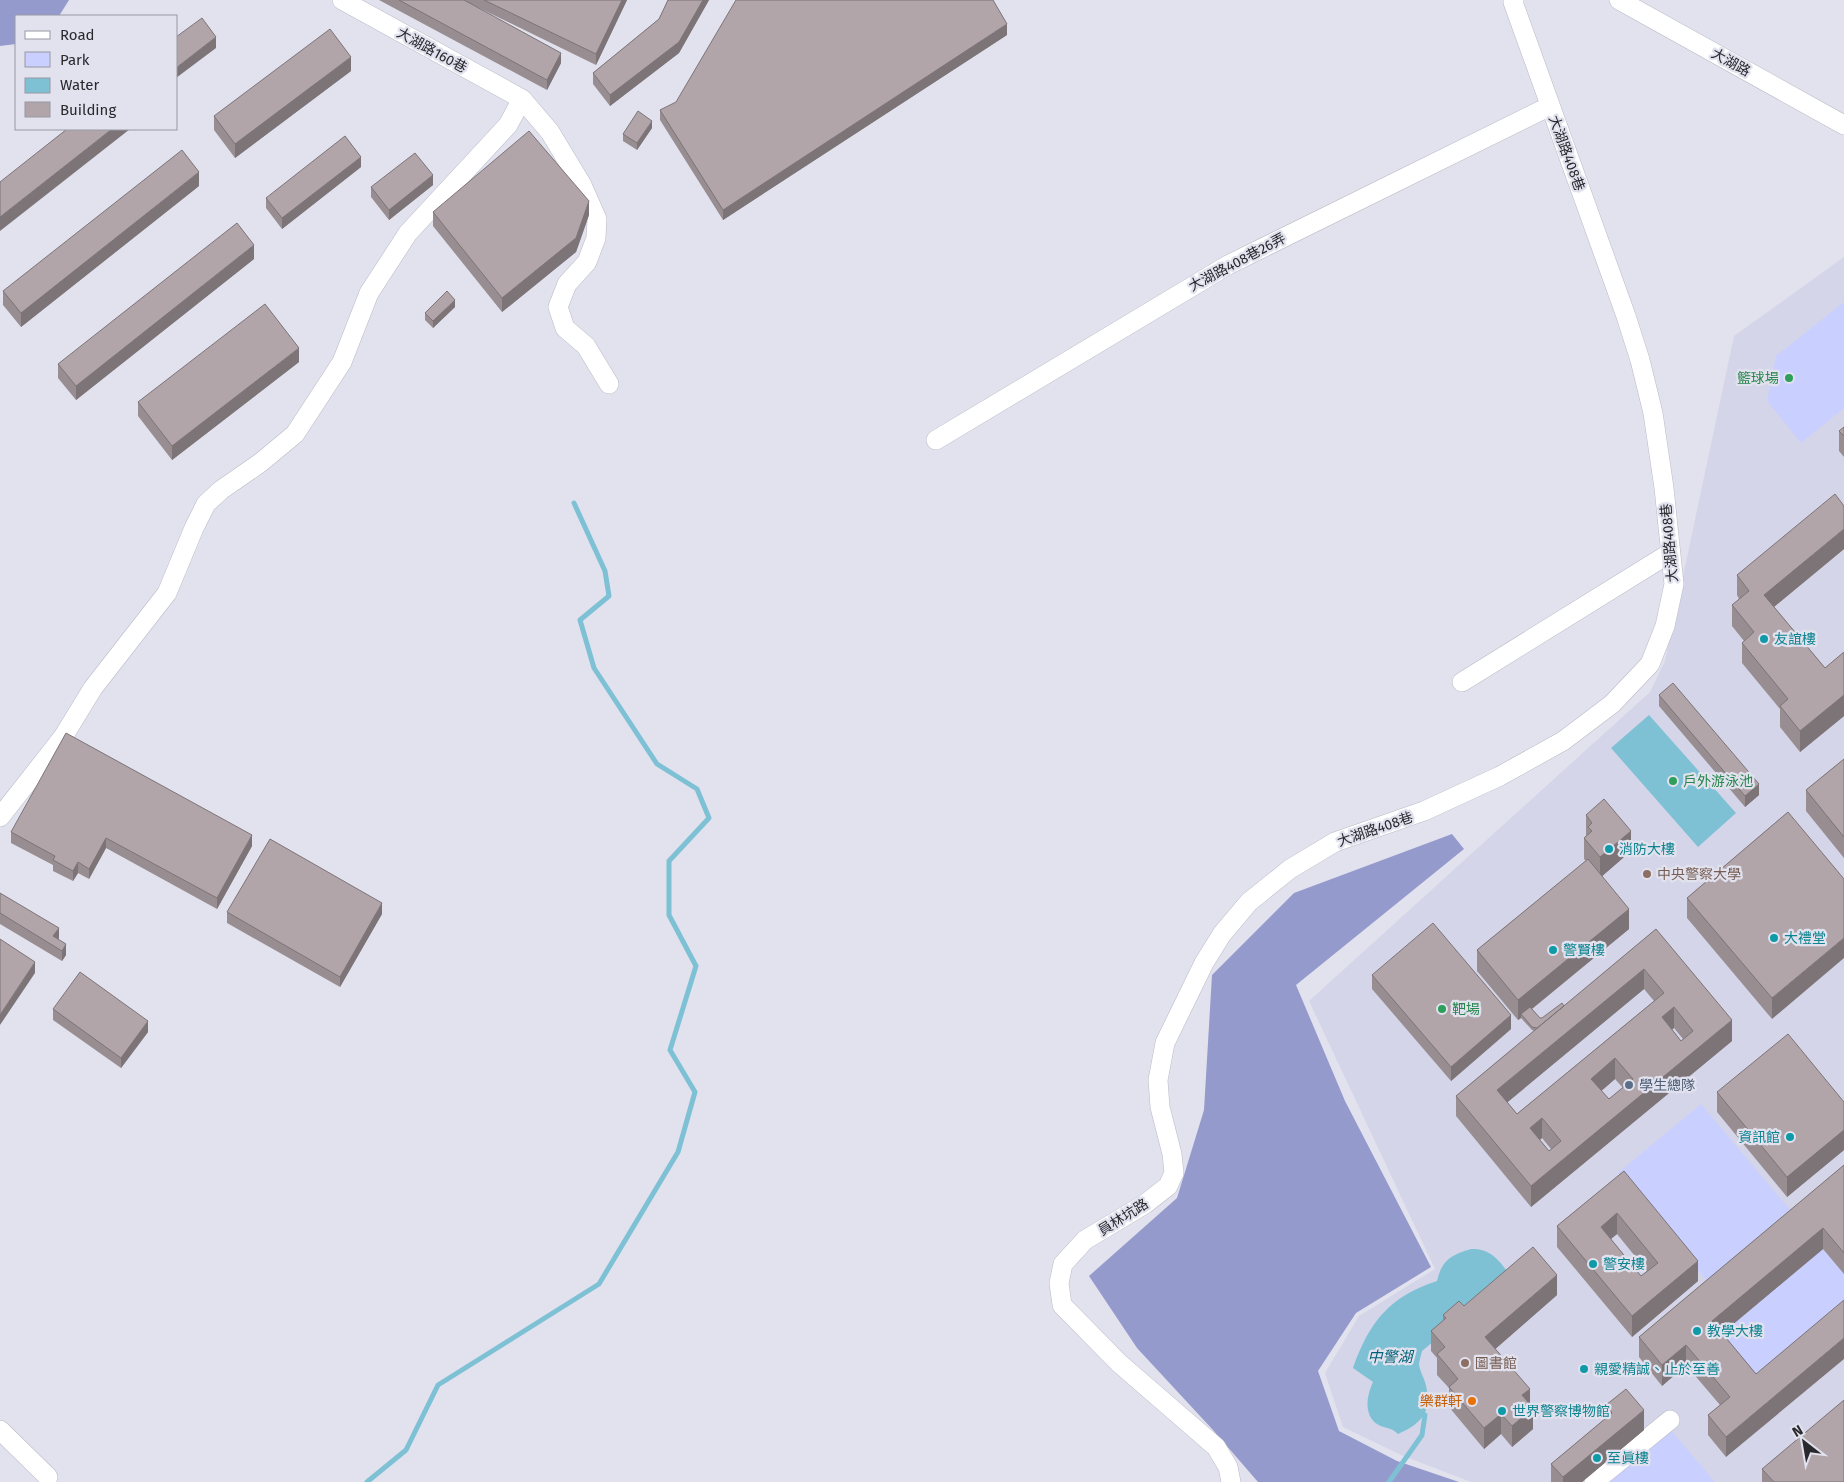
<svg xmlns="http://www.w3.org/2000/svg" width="1844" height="1482" viewBox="0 0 1844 1482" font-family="'Fira Sans','Noto Sans TC',sans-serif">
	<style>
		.built { fill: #d4d5e8 }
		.green { fill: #c9cffe }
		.forest { fill: #959acc }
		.water { fill: #7ec1d5 }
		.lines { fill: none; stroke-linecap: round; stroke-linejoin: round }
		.stream { stroke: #7ec1d5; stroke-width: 5 }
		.minor-casing { stroke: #b9bac6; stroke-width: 20 }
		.minor { stroke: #fff; stroke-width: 19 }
		.wall { fill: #988e92; fill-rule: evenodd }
		.shaded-wall { fill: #7c7477 }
		.building { fill: #b1a5aa; stroke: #7c7477; fill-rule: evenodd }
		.leisure-dot { fill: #2e9e5b; stroke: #e1e2ee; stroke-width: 2 }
		.culture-dot { fill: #0f9aa8; stroke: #e1e2ee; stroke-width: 2 }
		.education-dot { fill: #8d6e63; stroke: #e1e2ee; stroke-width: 2 }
		.service-dot { fill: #5c6f8a; stroke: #e1e2ee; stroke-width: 2 }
		.food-dot { fill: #e8710a; stroke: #e1e2ee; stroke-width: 2 }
		.labels { text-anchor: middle; stroke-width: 4.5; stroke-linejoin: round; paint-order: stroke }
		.street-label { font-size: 14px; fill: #28282d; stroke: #e1e2ee }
		.leisure-label { font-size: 14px; fill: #27864d; stroke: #e1e2ee; text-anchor: start }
		.culture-label { font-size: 14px; fill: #0d838f; stroke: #e1e2ee; text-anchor: start }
		.education-label { font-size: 14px; fill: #785e54; stroke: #e1e2ee; text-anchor: start }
		.service-label { font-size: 14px; fill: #4e5e75; stroke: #e1e2ee; text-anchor: start }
		.food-label { font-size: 14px; fill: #c56008; stroke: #e1e2ee; text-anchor: end }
		.water-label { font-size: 15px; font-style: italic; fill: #026277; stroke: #e1e2ee }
	</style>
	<rect width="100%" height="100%" fill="#e1e2ee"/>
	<path class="built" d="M1844 257V1482H1471L1401 1455 1343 1427 1325 1373 1359 1316 1435 1269 1309 1001 1650 692 1665 661 1734 336Z"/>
	<path class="green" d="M1844 302V408L1801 443 1767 401 1776 356Z
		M1701 1104 1791 1211 1707 1281 1618 1173Z
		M1823 1249 1844 1274V1321L1756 1394 1712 1342Z
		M1669 1428 1715 1482H1605Z"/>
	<path class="forest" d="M0 0H69L59 16H16V44L0 46Z
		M1452 834 1464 849 1296 985 1345 1101 1431 1267 1356 1313 1318 1371 1339 1431 1397 1461 1459 1482H1258L1213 1430 1137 1348 1089 1276 1177 1198 1204 1110 1212 975 1294 893Z"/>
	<path class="water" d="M1649 715 1736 813 1698 847 1611 748Z
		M1471 1249C1491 1248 1501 1262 1511 1277L1422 1351C1421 1355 1420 1359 1419 1363 1419 1369 1423 1376 1425 1382 1433 1409 1424 1423 1398 1434 1390 1426 1384 1429 1377 1424 1363 1414 1367 1395 1373 1382L1353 1368C1369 1322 1390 1296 1437 1281 1442 1260 1451 1255 1471 1249Z"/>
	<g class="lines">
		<path class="stream" d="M367 1482 406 1450 438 1385 599 1284 678 1152 695 1092 670 1050 696 966 669 915V861L709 818 697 789 657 764 594 668 580 620 609 596 605 571 574 503
			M1389 1482 1422 1435 1425 1415"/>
		<defs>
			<path id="minor" d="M342 0 522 99 550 132 582 185 597 219 596 238 587 262 567 284 558 307 565 328 586 346 609 384
				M1619 0 1844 125
				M936 440 1228 265 1550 106
				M1462 682 1670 553
				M0 817 63 737 93 688 167 593 194 528 206 504 221 490 260 463 295 434 342 362 369 293 408 233 508 125 522 99
				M0 1430 48 1477
				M1231 1482 1228 1467 1216 1447 1119 1363 1062 1305 1059 1283 1063 1264 1085 1240 1145 1204 1168 1186 1174 1173 1172 1154 1160 1107 1158 1080 1165 1043 1204 963 1222 934 1249 902 1290 869 1335 842 1424 811 1500 776 1563 741 1612 704 1650 664 1665 626 1674 584 1664 488 1653 413 1640 360 1626 316 1513 2 1514 0
				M1594 1482 1670 1420"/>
		</defs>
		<use href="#minor" class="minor-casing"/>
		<use href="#minor" class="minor"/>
	</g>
	<path class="wall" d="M379 0H627L596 65 475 6 561 63 547 90Z
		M668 0H709L679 53 610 106 593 84V73L659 19Z
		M1007 35 723 220 660 120V110Z
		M351 71 235 158 214 130V116Z
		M652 128 637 150 623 141V134Z
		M361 167 282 229 266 208V198Z
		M433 185 389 220 371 197V187Z
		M199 186 21 327 3 305V291Z
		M433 212 589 215 576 252 502 312 433 226Z
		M254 259 76 400 58 378V364Z
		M455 307 433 328 425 320V313Z
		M299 362 172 460 138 416V402Z
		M1844 427V457L1839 451V431Z
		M1844 549 1774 607 1825 668 1844 652V716L1800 752 1780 727V709L1742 663V643L1744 641 1732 626V605L1739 599 1737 595V575Z
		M1659 695 1759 795 1745 807 1659 706Z
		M1844 759V858L1806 811V790Z
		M1788 812 1772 1019 1687 918V898Z
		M1586 815 1631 851 1602 876 1629 929 1532 1009 1540 1018H1542L1564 1006 1656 929 1732 1041 1531 1207 1456 1116V1096L1534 1031 1532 1030 1521 1018 1518 1020 1477 971V950L1586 861 1584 859V838L1586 836ZM1644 989 1654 1001 1517 1114 1507 1102ZM1674 1028 1683 1039 1681 1041 1672 1029ZM1615 1079 1623 1088 1609 1099 1601 1091ZM1542 1138 1551 1149 1549 1151 1540 1140Z
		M11 832 252 846 217 909 106 848 89 879 78 873 73 881 53 871V865L11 843Z
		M0 893 59 938 58 939 66 955 62 961 0 924Z
		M227 912 382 914 340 987 227 923Z
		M1372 975 1511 1029 1451 1081 1372 989Z
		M53 1009 148 1032 121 1068 53 1020Z
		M1717 1092 1844 1102V1150L1787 1197 1717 1112Z
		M1844 1165V1274L1823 1249 1722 1333 1756 1374 1726 1457 1708 1435V1415L1720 1405 1686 1365 1662 1386 1639 1357V1337Z
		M1624 1171 1698 1281 1632 1337 1557 1247V1226ZM1617 1234 1647 1271 1641 1276 1611 1239Z
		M1557 1295 1495 1349 1530 1404 1533 1429 1512 1447 1501 1434 1484 1449 1449 1407V1388L1437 1375V1358L1431 1351V1331L1443 1321V1315L1464 1306Z
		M1606 1405 1644 1430 1582 1482H1551V1464L1606 1418Z
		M1762 1469 1844 1482H1762Z"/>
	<path class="shaded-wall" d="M622 0H627L596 65V54Z
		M703 0H709L679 53 610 106V95Z
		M1007 24V35L723 220V210Z
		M216 37V48L176 78V68Z
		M561 53V63L547 90V80Z
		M351 57V71L235 158V144Z
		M652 121V128L637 150V143Z
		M112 129H130L0 231V217Z
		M361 157V167L282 229V218Z
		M199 172V186L21 327V313Z
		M433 175V185L389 220V210Z
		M589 201V215L576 252 502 312V298Z
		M254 245V259L76 400V386Z
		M455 300V307L433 328V321Z
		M299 348V362L172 460V446Z
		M1844 529V549L1764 615V595Z
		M1844 695V716L1800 752V731Z
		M1759 784V795L1745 807V796Z
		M1631 831V851L1600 878V857Z
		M252 835V846L217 909V898Z
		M106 838V848L89 879V869Z
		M78 862V873L73 881V871Z
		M382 903V914L340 987V977Z
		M1629 909V929L1523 1016 1521 1014V1018L1518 1020V1000Z
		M59 928V938L54 946 53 936Z
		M1844 938V958L1772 1019V998Z
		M66 944V955L62 961V951Z
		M35 962V973L0 1025V1015Z
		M1644 969V989L1497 1111V1090Z
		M1674 1007V1028L1662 1038V1017Z
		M1511 1015V1029L1451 1081V1067Z
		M1732 1020V1041L1531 1207V1186Z
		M148 1021V1032L121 1068V1058Z
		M1615 1058V1079L1591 1100V1079Z
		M1542 1118V1138L1530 1148V1128Z
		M1844 1130V1150L1787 1197V1177Z
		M1617 1213V1234L1601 1247V1227Z
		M1823 1228V1249L1712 1342V1321Z
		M1698 1261V1281L1632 1337V1316Z
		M1557 1275V1295L1485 1358V1337Z
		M1844 1338V1359L1726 1457V1437Z
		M1686 1345V1365L1662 1386V1365Z
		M1530 1389V1410L1522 1395Z
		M1533 1408V1429L1512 1447V1426Z
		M1644 1410V1430L1582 1482H1563V1477Z
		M1501 1414V1434L1484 1449V1428Z"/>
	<path class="building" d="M399 0H464L561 53 547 80Z
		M484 0H622L596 54Z
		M668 0H703L679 42 610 95 593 73 659 19Z
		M736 0H993L1007 24 723 210 660 110 676 102Z
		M202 18 216 37 176 68V37Z
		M330 29 351 57 235 144 214 116Z
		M638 111 652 121 637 143 623 134Z
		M67 129H112L0 217V182Z
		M529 131 589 201 576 238 502 298 433 212Z
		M345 136 361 157 282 218 266 198Z
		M182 150 199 172 21 313 3 291Z
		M415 153 433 175 389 210 371 187Z
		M237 223 254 245 76 386 58 364Z
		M447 291 455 300 433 321 425 313Z
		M265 304 299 348 172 446 138 402Z
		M1844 427V436L1839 431Z
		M1835 494 1844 506V529L1764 595 1825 668 1844 652V695L1800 731 1780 706 1788 699 1742 643 1754 632 1732 605 1749 591 1737 575Z
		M1673 683 1759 784 1745 796 1659 695Z
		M66 733 252 835 217 898 106 838 89 869 78 862 73 871 53 860 55 856 11 832Z
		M1844 759V837L1806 790Z
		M1604 799 1631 831 1600 857 1584 838 1592 831 1588 827 1592 823 1586 815Z
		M1788 812 1844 879V938L1772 998 1687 898Z
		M270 839 382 903 340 977 227 912Z
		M1588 859 1629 909 1518 1000 1477 950Z
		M0 893 59 928 53 936 66 944 62 951 0 913Z
		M1433 923 1511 1015 1451 1067 1372 975Z
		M1656 929 1732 1020 1531 1186 1456 1096ZM1644 969 1664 993 1517 1114 1497 1090ZM1674 1007 1693 1031 1681 1041 1662 1017ZM1615 1058 1633 1079 1609 1099 1591 1079ZM1542 1118 1561 1141 1549 1151 1530 1128Z
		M0 939 35 962 0 1015Z
		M80 972 148 1021 121 1058 53 1009Z
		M1562 1003 1564 1006 1537 1028 1532 1027 1521 1014 1530 1007 1540 1018H1542Z
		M1788 1034 1844 1102V1130L1787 1177 1717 1092Z
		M1844 1165V1253L1823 1228 1712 1321 1756 1374 1844 1300V1338L1726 1437 1708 1415 1730 1397 1686 1345 1662 1365 1639 1337Z
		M1624 1171 1698 1261 1632 1316 1557 1226ZM1617 1213 1658 1263 1641 1276 1601 1227Z
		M1533 1247 1557 1275 1485 1337 1530 1389 1522 1395 1533 1408 1512 1426 1501 1414 1484 1428 1449 1387 1458 1379 1437 1354 1445 1347 1431 1331 1446 1318 1443 1315 1459 1301 1464 1306Z
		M1626 1389 1644 1410 1563 1477 1551 1464 1612 1413 1606 1405Z
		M1844 1400V1482H1774L1762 1469Z"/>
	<g class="leisure-dot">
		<circle cx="1789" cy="378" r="5"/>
		<circle cx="1673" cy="781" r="5"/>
		<circle cx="1442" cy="1009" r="5"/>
	</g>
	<g class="culture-dot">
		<circle cx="1764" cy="639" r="5"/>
		<circle cx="1609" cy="849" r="5"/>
		<circle cx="1774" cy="938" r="5"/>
		<circle cx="1553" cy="950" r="5"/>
		<circle cx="1790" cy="1137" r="5"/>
		<circle cx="1593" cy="1264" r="5"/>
		<circle cx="1697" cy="1331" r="5"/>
		<circle cx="1584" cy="1369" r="5"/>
		<circle cx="1502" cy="1411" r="5"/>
		<circle cx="1597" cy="1458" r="5"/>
	</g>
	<g class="education-dot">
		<circle cx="1647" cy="874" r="5"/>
		<circle cx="1465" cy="1363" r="5"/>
	</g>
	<circle class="service-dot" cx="1629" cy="1085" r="5"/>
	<circle class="food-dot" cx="1472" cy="1401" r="5"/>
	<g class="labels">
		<g class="street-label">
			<text transform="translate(432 50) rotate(29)" y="5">大湖路160巷</text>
			<text transform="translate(1731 62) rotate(29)" y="5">大湖路</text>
			<text transform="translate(1567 153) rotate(70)" y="5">大湖路408巷</text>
			<text transform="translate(1237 262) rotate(-28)" y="5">大湖路408巷26弄</text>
			<text transform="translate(1669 543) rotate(-95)" y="5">大湖路408巷</text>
			<text transform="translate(1375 829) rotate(-19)" y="5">大湖路408巷</text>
			<text transform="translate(1123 1217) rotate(-32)" y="5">員林坑路</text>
		</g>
		<g class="leisure-label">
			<text x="1779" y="383" text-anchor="end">籃球場</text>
			<text x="1683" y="786">戶外游泳池</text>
			<text x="1452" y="1014">靶場</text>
		</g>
		<g class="culture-label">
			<text x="1774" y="644">友誼樓</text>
			<text x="1619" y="854">消防大樓</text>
			<text x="1784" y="943">大禮堂</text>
			<text x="1563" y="955">警賢樓</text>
			<text x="1780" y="1142" text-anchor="end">資訊館</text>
			<text x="1603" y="1269">警安樓</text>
			<text x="1707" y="1336">教學大樓</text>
			<text x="1594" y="1374">親愛精誠、止於至善</text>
			<text x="1512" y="1416">世界警察博物館</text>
			<text x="1607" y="1463">至眞樓</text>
		</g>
		<g class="education-label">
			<text x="1657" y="879">中央警察大學</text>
			<text x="1475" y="1368">圖書館</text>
		</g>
		<g class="service-label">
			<text x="1639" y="1090">學生總隊</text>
		</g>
		<g class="food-label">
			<text x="1462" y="1406">樂群軒</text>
		</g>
		<g class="water-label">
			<text x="1390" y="1362">中警湖</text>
		</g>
	</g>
	<rect x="15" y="15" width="162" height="115" fill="#e1e2ee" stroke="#9798a1"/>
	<rect x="25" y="31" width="25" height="8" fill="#ffffff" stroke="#9798a1"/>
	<text x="60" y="40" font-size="15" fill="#28282d">Road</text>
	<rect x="25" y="52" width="25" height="15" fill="#c9cffe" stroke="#9798a1"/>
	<text x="60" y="65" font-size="15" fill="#28282d">Park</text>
	<rect x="25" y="78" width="25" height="15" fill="#7ec1d5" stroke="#9798a1"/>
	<text x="60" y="90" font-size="15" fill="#28282d">Water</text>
	<rect x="25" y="102" width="25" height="15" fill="#b1a5aa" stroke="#9798a1"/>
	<text x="60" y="115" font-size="15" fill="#28282d">Building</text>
	<g transform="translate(1804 1442) rotate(329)" stroke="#e1e2ee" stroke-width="4" paint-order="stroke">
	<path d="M0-4L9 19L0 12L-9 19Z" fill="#28282d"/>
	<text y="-8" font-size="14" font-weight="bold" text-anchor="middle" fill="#28282d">N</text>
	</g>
</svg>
